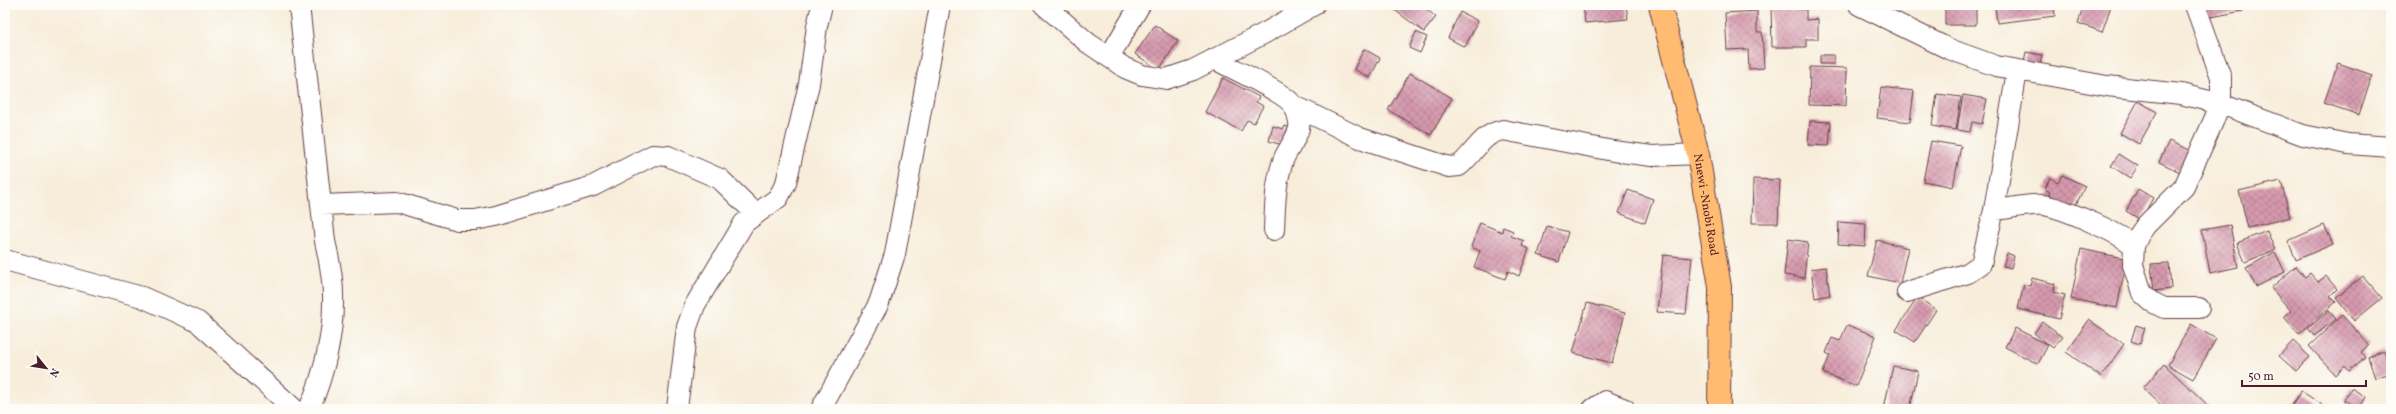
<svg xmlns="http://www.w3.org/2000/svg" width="2396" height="414" viewBox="0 0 2396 414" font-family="Vollkorn,serif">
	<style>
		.building { fill: url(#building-cross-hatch) }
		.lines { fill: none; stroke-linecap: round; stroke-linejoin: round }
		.minor-casing { stroke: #643e45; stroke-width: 22 }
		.major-casing { stroke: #643e45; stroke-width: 24 }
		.minor { stroke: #fff; stroke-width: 20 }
		.major { stroke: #febb71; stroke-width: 22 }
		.labels { text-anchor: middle; stroke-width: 4; stroke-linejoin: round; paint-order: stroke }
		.street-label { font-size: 12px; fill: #4a1f2b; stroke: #fdfcf7 }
	</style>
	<defs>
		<pattern id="building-cross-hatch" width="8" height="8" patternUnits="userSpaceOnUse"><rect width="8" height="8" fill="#d69aae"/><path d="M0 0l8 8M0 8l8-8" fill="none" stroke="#b07d8e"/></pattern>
	</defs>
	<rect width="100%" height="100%" fill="#fdfcf7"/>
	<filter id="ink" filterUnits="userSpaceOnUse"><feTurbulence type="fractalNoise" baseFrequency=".025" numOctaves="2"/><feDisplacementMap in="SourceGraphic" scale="8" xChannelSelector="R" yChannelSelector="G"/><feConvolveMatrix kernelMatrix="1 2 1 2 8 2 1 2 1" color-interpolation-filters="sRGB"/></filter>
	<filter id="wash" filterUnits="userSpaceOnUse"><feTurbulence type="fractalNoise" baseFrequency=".012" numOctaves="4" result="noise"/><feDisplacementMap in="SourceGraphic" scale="16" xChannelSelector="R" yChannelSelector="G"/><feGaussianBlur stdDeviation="0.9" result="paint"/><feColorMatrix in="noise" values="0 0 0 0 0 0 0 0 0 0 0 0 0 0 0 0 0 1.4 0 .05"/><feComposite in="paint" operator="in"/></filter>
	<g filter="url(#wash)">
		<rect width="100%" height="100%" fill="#f7edda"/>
		<g id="blocks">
			<path class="building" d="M1388 5H1430L1426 9 1436 17 1424 32Z
				M1583 5H1626L1628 19 1585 23Z
				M1722 5H1756L1755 10Z
				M1771 5H1799V9H1806V20L1818 19V39H1806V47H1772Z
				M1945 5H1976V25H1945Z
				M1995 5H2054L2055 16 1997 23Z
				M2084 5 2111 6 2102 32 2078 23Z
				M2203 5H2242L2243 11 2206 18Z
				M1757 11V32H1762L1764 68 1749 69 1748 49 1727 50 1725 13Z
				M1460 12 1478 21 1465 47 1448 38Z
				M1155 25 1178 41 1159 70 1135 54Z
				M1416 32 1427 37 1420 53 1409 48Z
				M1364 49 1380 58 1370 78 1354 69Z
				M2026 52 2042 55 2039 69 2023 66Z
				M1820 55H1834V64H1820Z
				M2338 63 2372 75 2359 115 2324 103Z
				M1810 67 1847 68 1846 106 1809 105Z
				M1410 73 1452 98 1431 135 1388 110Z
				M1223 78 1259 97 1256 102 1263 106 1254 123 1247 120 1241 131 1205 112Z
				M1881 87 1914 91 1910 122 1877 118Z
				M1937 94 1961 97 1956 130 1932 126Z
				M1963 95 1987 99 1982 124 1972 122 1970 132 1957 130Z
				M2138 101 2157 112 2139 144 2120 133Z
				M1810 121 1831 122 1829 146 1808 145Z
				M1273 126 1283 129 1284 126 1295 129 1289 147 1269 141Z
				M1931 141 1961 146 1953 187 1923 181Z
				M2169 141 2192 151 2182 173 2159 162Z
				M2119 154 2138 166 2130 178 2111 166Z
				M2062 175 2085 186 2072 213 2046 201 2050 192 2045 189 2050 178 2058 182Z
				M1753 179 1780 180 1778 223H1752Z
				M2281 181 2290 217 2248 228 2239 191Z
				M2138 189 2153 198 2141 220 2126 211Z
				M1628 190 1653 199 1645 223 1619 213Z
				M1839 222 1866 224 1865 246 1838 244Z
				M1480 223 1502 232 1503 227 1513 231 1511 236 1524 241 1522 246 1529 249 1519 276 1508 271 1505 279 1474 267 1480 251 1471 247Z
				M2230 225 2238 267 2210 273 2202 230Z
				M2324 225 2333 244 2296 260 2288 241Z
				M1547 226 1568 232 1559 262 1538 255Z
				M2267 231 2275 250 2245 262 2237 243Z
				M1788 239 1808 242 1804 278 1784 275Z
				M1877 240 1908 248 1900 283 1868 276Z
				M2081 249 2127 259 2117 308 2071 299Z
				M2275 252 2285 272 2256 287 2246 268Z
				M2007 253 2014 256 2011 268 2003 266Z
				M1663 255 1692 258 1686 314 1657 312Z
				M2169 263 2171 289 2154 291 2151 264Z
				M2296 266 2305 277 2310 273 2318 282 2326 276 2337 289 2330 296 2336 302 2299 334 2284 317 2291 311 2271 288Z
				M1826 267 1830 295 1815 298 1811 269Z
				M2363 276 2382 298 2354 321 2336 298Z
				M2032 278 2055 284 2053 292 2065 295 2059 319 2018 309 2024 284 2030 286Z
				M1918 297 1936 310 1915 342 1896 330Z
				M1587 303 1625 313 1612 363 1573 353Z
				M2329 311 2336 319 2314 336 2308 328Z
				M2342 315 2369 345 2361 352 2365 357 2349 371 2345 366 2336 375 2309 346Z
				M2089 320 2124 344 2101 377 2066 352Z
				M2042 322 2062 337 2053 348 2034 333Z
				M2191 324 2216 339 2193 379 2168 365Z
				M1847 325 1876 336 1856 386 1823 373 1830 355 1826 353 1832 338 1840 341Z
				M2136 325 2145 328 2140 344 2131 341Z
				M2015 328 2048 345 2038 364 2005 347Z
				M2293 341 2310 357 2296 371 2279 356Z
				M2384 351 2391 373 2375 378 2368 357Z
				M2164 364 2212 409H2165L2143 388Z
				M1893 366 1918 371 1910 409 1884 408Z
				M2351 388 2366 397 2359 409 2344 400Z
				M2301 391 2324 406 2322 409H2290Z"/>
		</g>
	</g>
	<g filter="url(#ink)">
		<use href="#blocks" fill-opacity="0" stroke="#643e45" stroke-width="1"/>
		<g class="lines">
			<defs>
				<path id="minor" d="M299 5 325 241C329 259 333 277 333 296 334 332 324 376 309 409
					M1044 5 1088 43 1125 68 1142 75 1166 79 1193 70 1265 33 1314 5
					M1859 5 1949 49 1996 66 2107 86 2181 94 2221 104 2303 135 2348 144 2391 147
					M2195 5 2221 77V104L2184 187 2146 225 2139 235 2134 246 2133 265 2142 293 2152 302 2164 308H2199
					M1109 57 1140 5
					M1214 59C1231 68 1284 92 1293 105 1297 110 1300 123 1299 128 1296 142 1285 151 1282 164 1275 186 1275 208 1274 230
					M1293 105 1360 138 1449 167 1459 166C1475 153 1481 134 1503 130L1613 151 1652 156 1698 154
					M322 205 397 202 457 220H475L496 216 593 186 653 155 668 156 720 179 755 213
					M1994 210C2008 209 2031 203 2043 205 2063 208 2120 233 2134 246
					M5 260 142 297 198 322 294 409
					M1907 292 1968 273 1981 264 1994 210 2017 71
					M677 409 687 327 695 305 744 223 778 198 786 183 809 84 817 26 822 5
					M821 409 879 303 895 254 940 5
					M1593 409 1605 401 1625 409"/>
				<g id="major">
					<path id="s1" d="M1660 5 1698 154 1720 287 1719 409"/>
				</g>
			</defs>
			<use href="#minor" class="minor-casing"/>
			<use href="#major" class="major-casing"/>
			<use href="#minor" class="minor"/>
			<use href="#major" class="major"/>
		</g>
	</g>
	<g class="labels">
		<g class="street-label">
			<text dy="4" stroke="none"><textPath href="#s1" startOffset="205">Nnewi -Nnobi Road</textPath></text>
		</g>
	</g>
	<rect width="2396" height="414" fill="none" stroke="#fdfcf7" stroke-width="20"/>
	<g transform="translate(46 368) rotate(120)" stroke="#fdfcf7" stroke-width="3" paint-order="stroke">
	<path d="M0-3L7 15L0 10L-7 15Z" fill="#4a1f2b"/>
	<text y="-6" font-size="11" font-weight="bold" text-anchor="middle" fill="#4a1f2b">N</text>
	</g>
	<path d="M2242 380v6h124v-6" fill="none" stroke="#4a1f2b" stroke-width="2"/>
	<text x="2248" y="380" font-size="12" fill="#4a1f2b" stroke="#fdfcf7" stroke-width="3" paint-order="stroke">50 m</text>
</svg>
